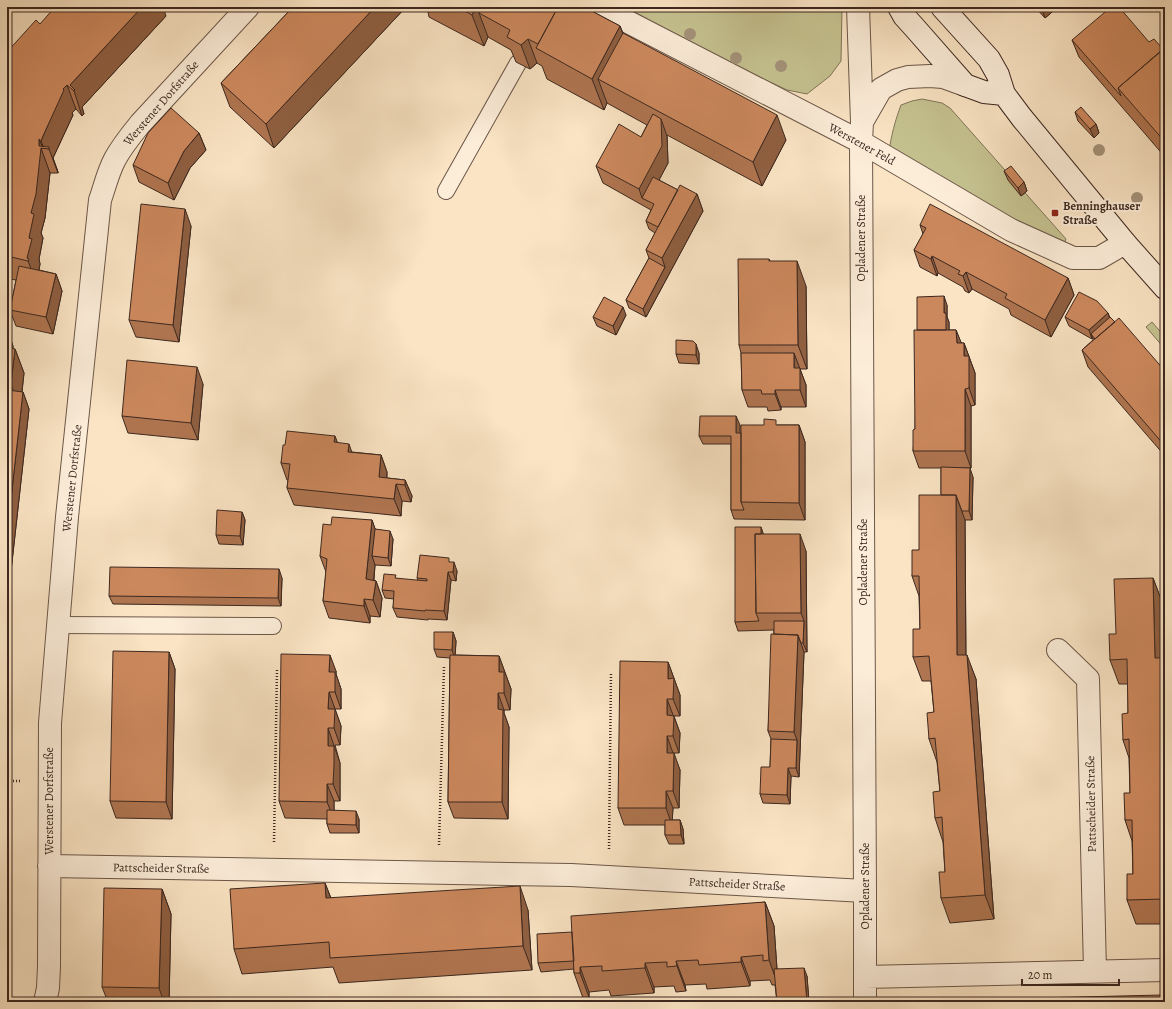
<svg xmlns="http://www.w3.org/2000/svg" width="1172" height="1009" viewBox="0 0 1172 1009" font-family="Alegreya,serif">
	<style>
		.green { fill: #c5c290; stroke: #807558 }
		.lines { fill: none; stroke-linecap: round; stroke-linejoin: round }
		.service-casing { stroke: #6c5749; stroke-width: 18 }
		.minor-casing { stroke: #6c5749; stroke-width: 24 }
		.secondary-casing { stroke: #3c2820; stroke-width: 24 }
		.path { stroke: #3c2820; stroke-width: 2.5; stroke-dasharray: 1 2; stroke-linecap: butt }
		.service { stroke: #fcedd9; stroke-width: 16 }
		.minor { stroke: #fcedd9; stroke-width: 22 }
		.secondary { stroke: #fcedd9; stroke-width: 22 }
		.tree { fill: #a49279 }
		.wall { fill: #af7550; stroke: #3c2820 }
		.shaded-wall { fill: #8f5f41; stroke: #3c2820 }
		.building { fill: #cc885d; stroke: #3c2820 }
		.poi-dot { fill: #8f2418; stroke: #fcedd9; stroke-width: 1.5 }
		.labels { text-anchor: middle; stroke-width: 4; stroke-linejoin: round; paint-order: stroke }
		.street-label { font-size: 12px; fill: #3c2820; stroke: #fcedd9 }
		.poi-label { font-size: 12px; font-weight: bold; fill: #3c2820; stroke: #fcedd9; text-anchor: start }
	</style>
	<rect width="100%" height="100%" fill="#fae4c4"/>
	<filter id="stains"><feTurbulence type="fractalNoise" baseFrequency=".005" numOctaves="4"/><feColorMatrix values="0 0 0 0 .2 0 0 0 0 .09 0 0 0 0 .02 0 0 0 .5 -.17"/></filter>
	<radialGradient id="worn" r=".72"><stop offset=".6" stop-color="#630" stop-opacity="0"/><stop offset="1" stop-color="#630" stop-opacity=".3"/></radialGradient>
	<path class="green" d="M625 7H842L841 61 830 76 807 94 787 90 734 65Z
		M922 99 942 103 950 108 1066 239 1064 244 1057 243 889 152C891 136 895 121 901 105L912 101Z
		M1152 322 1165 337V349L1146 327Z"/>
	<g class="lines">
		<defs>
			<path id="service" d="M446 191 518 63
				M58 625 273 626"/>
			<path id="minor" d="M599 7 861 142 1011 230 1073 258H1099L1125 243
				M858 7 862 122 861 142 865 891V1002
				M862 122 881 89 897 80 908 77 930 76 943 77 965 85
				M1058 650 1088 679 1095 971
				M49 866 571 875 865 891
				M865 977 1165 970
				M45 1002 48 988 49 966 50 723 67 517 100 200C105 186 108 172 115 159 122 146 131 135 140 124L248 7"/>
			<path id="secondary" d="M899 7 904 16 914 27 965 85 984 92 1004 94
				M942 7 989 59 998 75 1004 94 1022 118 1125 243 1165 288"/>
		</defs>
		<use href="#service" class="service-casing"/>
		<use href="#minor" class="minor-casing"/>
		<use href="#secondary" class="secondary-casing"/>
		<path class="path" d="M7 781H22
			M274 842 277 670
			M439 845 444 666
			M609 849 611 673"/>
		<use href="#service" class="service"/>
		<use href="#minor" class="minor"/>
		<use href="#secondary" class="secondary"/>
	</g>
	<g class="tree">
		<circle cx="690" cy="34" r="6"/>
		<circle cx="736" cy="58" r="6"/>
		<circle cx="781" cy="66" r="6"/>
		<circle cx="1099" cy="150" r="6"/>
		<circle cx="1137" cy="198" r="6"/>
	</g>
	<path class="wall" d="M293 7H406L274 148 230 107 221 83Z
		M420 7H584L620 26 623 33 786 140 762 186 667 135 668 163 659 180 678 190 697 194 703 211 646 317 629 308 626 300 649 258 646 250 655 233 649 229 646 221 651 210 603 183 596 166 641 137 647 125 607 103 604 110 547 79 542 66 537 63 530 69 516 62 511 50 488 37 484 46 429 17 428 12Z
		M1035 7H1058L1045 18Z
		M166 16 82 107 84 114 82 116 76 109 72 113 73 115 53 158 58 172V173H50L45 218 41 233 43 238 39 259 40 264 39 270 56 274 62 291 53 334 16 326 10 310 16 280 10 279 7 296V52L40 24Z
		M1072 40 1149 42 1163 49 1165 48V157L1079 57Z
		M1075 112 1096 124 1099 133 1094 138 1078 121Z
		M199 133 206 150 190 168 174 200 139 182 133 165Z
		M1004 171 1024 182 1027 191 1021 196 1008 180Z
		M920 225 1068 278 1074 295 1051 337 1011 315 1009 309 972 289 969 293 965 291 963 287 938 273 937 276 920 267 914 250 923 234Z
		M191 226 179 342 136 337 129 320Z
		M769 259 770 261 806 286 807 369H800L806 385V407H781V410L768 411 767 407H748L742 390 741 353 739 345Z
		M947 305V317L949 322V330H956L961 343H964L975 373V405L971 406V468H961L973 477 972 520H965L966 655 976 679 994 919 950 923 941 898 945 872 943 842 935 818 940 791 937 762 929 739 934 712 931 681H922L913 657 920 629 919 596 912 576 919 550 941 495V468H919L913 451 915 429 917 330Z
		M1108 313 1110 318 1115 322 1165 371V456L1088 367 1082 350 1093 340V338L1092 339 1069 326 1065 317Z
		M626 315 616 335 597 326 593 317Z
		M7 329 13 346V349H15L24 373 22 392H23L29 409 7 607Z
		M699 353V364L679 363 676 354Z
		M203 384 198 440 128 433 122 416Z
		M740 425V433L778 425H799L805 442V520L734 519 731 510V444H703L699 436Z
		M335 436 337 442 352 452 381 455 387 472V478L405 480 412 496 411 502 402 501 401 516 294 505 287 488 288 480H287L281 463 285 445Z
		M242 512 245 520 243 545 219 544 216 535Z
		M372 520 375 529 393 539 391 566 375 565 374 580 376 581 382 598 380 617 370 616V623L329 618 323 601 326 572 320 556 331 525Z
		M761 527 763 534 806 551 807 652H804L799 777 791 776 790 804 763 803 760 794 770 767 771 739 768 731 774 630 738 631 735 622Z
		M450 562 457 571 456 581 451 580 447 620 428 619V620L397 617 393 608 394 599 385 598 382 590 418 580 417 578Z
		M282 578 281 606 113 604 109 596Z
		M1153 578 1162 602 1164 658H1165V924H1136L1127 900 1133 874 1132 841 1125 820 1130 793 1129 758 1123 740 1128 713V684H1119L1110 660 1116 634Z
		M453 632 456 641 455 655 499 656 511 689 510 710H504V713L509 727 508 819 454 818 448 802 450 658 437 657 434 649Z
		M169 652 175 669 172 819 116 818 110 801Z
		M668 662 680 695V716H674L680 733 679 753H673L680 770 679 808H673L672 820H680L683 829 684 844H669L665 835V825H624L618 808Z
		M336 671V674L341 689V709H335L341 726 340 745H335L340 763V801H334V810L359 819V833H330L327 824V819L285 818 279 801Z
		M325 883 331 898 528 910 532 970 339 983 333 967 242 974 234 949Z
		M162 889 171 914 169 1002H108L102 987Z
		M765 902 774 926 777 969 807 976 809 1002H777L775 985H772L770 980 750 981V986L707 989 706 984 685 985 686 991 676 992 674 986 654 987V993L611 996 609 990 589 992V997L583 998 574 973V969L541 972 538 963 572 932Z"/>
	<path class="shaded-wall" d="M142 7H163L166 16 82 107 84 114 82 116 74 91 70 85Z
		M375 7H406L274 148 266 124Z
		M476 7H504L479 13 488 37 484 46 472 15Z
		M1041 7H1058L1045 18Z
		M620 26 631 57 598 79 607 103 604 110 592 79Z
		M528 39 537 63 530 69 521 45Z
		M67 85 76 109 72 113 73 115 53 158 58 172V173L49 149 44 148 41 141 63 89Z
		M777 115 786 140 762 186 753 162Z
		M661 119 667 136 668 163 648 201 642 198 639 189Z
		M1096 124 1099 133 1094 138 1090 129Z
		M199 133 206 150 190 168 174 200 168 183 184 151Z
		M39 139 43 148H41L50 173 45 218 41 233 43 238 39 259 40 264 37 280V285L27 258 29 238 31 213 39 146Z
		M1024 182 1027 191 1021 196 1018 188Z
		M697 194 703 211 646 317 643 309 665 267 662 258Z
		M185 209 191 226 179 342 173 325Z
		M932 256 938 273 937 276 931 259Z
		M797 261 806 286 807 369 798 345Z
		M7 270 11 280 7 296Z
		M966 272 972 289 969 293 963 276Z
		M56 274 62 291 53 334 46 317Z
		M1068 278 1074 295 1051 337 1045 320Z
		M944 296 947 305V317L949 322V347L946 338 944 313Z
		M623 307 626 315 616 335 613 326Z
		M1108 313 1111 322 1091 334 1093 338 1092 339 1089 330Z
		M7 329 13 346 10 372 7 364Z
		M956 330 963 347 957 343Z
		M964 343 975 373V405L969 388 964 356Z
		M696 344 699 353V364L696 355Z
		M15 349 24 373 20 408 11 384Z
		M794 353 806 385V407L800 390 794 368Z
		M197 367 203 384 198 440 191 423Z
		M965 389 971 406V468L965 451Z
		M775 390 781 407V410L775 394Z
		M23 392 29 409 7 607V534Z
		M736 416 740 425V442L736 433Z
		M799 425 805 442V520L799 503Z
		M335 436 341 453 334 442Z
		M349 444 355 461 348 452Z
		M381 455 387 472 385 494 379 477Z
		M970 468 973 477 972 520 969 511Z
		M405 480 412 496 411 502 405 485Z
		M396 484 402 501 401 516 394 499Z
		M956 495 965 520 966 680 957 655Z
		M242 512 245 520 243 545 240 536Z
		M372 520 378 537 372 556 375 565 372 596 366 579Z
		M761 527 764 536 761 543Z
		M390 531 393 539 391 566 388 558Z
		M800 534 806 551 807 652 803 643 804 621 801 613Z
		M454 562 457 571 456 581 453 572Z
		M279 569 282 578 281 606 278 598Z
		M448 572 451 580 447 620 444 611Z
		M1153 578 1162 602 1164 683 1155 658Z
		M376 581 382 598 380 617 373 600Z
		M364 599 370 616V623L364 606Z
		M453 632 456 641 455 659 452 650Z
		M798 635 804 652 799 777 796 768 797 740 794 732Z
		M169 652 175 669 172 819 166 802Z
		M330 655 336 671V674L341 689V709L335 692 329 672Z
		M967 655 976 679 994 919 985 895Z
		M499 656 511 689 510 710 504 693 499 672Z
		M668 662 680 695V716L673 699 668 679Z
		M329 692 341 726 340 745 334 728 328 709Z
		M498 693 504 710V713L509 727 508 819 502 802 498 709Z
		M667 699 680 733 679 753 673 736 667 715Z
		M328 728 340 763V801L333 784 328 746Z
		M667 736 673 753V770L667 753Z
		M674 753 680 770 679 808 673 791Z
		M788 768 791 776 790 804 787 795Z
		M327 784 334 801V819L327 802Z
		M666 791 673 808 672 825 666 808Z
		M356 811 359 819V833L356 825Z
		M680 820 683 829 684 844 681 835Z
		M325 883 334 907 326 898Z
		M520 886 528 910 532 970 523 946Z
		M162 889 171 914 169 1002H164L159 988Z
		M765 902 774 926 778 985 769 960Z
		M741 957 750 981V986L741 962Z
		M676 961 685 985 686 991 677 966Z
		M645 963 654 987V993L645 968Z
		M580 967 589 992V997L580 973Z
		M804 968 807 976 809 1002H807Z
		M1162 995 1164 1002H1162Z"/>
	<path class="building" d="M55 7H142L70 85 75 90 74 91 67 85 63 89 64 90 43 136 41 141 39 139V146L49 147V149L41 148 36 194 31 213 34 214 29 238 32 239 27 258 29 259 28 261 7 256V52L36 20 40 24Z
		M293 7H375L266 124 221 83Z
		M458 7H476L472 15Z
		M482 7H558L538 44 528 39 521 45 507 37 510 30 479 13Z
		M558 7H584L620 26 592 79 536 48Z
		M1111 7H1119L1149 42 1154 39 1163 49 1118 88 1121 96 1072 40Z
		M623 33 777 115 753 162 598 79Z
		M1165 48V142L1118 88Z
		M1081 107 1096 124 1090 129 1075 112Z
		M171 108 199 133 184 151 168 183 133 165 148 133Z
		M653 114 661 119 662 146 639 189 596 166 619 124 641 137Z
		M1011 166 1024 182 1018 188 1004 171Z
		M653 177 678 190 658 227 646 221 654 204 642 198Z
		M680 185 697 194 662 258 646 250Z
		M141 204 185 209 173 325 129 320Z
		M930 204 1068 278 1045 320 1005 298 1007 294 966 272 963 276 958 274 960 271 932 256 931 259 914 250 926 228 920 225Z
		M649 258 665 267 643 309 626 300Z
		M738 259H769V261H797L798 345H739Z
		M19 266 56 274 46 317 10 310Z
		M1079 292 1097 301 1108 313 1089 330 1065 317Z
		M944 296V313H946V330H917V297Z
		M604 297 623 307 613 326 593 317Z
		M1110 317 1115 322 1095 339 1091 334Z
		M1119 318 1165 371V446L1082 350Z
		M914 330H956L957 343H964V356H969V388L965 389V451H913V430L915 429Z
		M676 340 693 341 696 344V355L676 354Z
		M7 348 15 349 11 384 7 383Z
		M741 353H794V368H800V390H775V394H762L761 390H742Z
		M127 360 197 367 191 423 122 416Z
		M7 390 23 392 7 534Z
		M700 416H736V433H741V502L744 510H731V436H699Z
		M764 419 776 420V425H799V503L741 502V425H764Z
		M287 431 335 436 334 442 349 444 348 452 381 455 379 477 405 480V485L396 484 394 499 287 488 290 464 281 463 283 445H285Z
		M941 467 970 468 969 511H962L956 495H941Z
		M919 495H956L957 655H967L985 895 941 898 939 872H945L942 817 935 818 933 792 940 791 935 738 929 739 927 713 934 712 929 656 913 657V629H920L919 576H912V550H919Z
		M217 510 242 512 240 536 216 535Z
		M332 517 372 520 366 579 376 581 373 600 364 599V606L323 601 327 559 320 556 323 524 331 525Z
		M735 527H761V534H755L756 613 759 621 735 622Z
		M375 529 390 531 388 558 372 556Z
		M755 534H800L801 613H756Z
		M420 555 449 558V562H454L453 572H448L444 611 425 610V611L393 608 394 591 382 590 384 574 396 575 395 578 427 581V579L417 578Z
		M110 567 279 569 278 598 109 596Z
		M1153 578 1155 658H1165V899L1127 900V874H1133L1132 820H1125L1124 793H1130L1129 739 1123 740 1122 714 1128 713 1127 659 1110 660 1109 634H1116L1114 579Z
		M774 621H804L803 643H801L798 635 774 634Z
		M434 632H453L452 650 434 649Z
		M771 634 798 635 794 732 768 731Z
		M113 651 169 652 166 802 110 801Z
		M281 654 330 655 329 672H335V692H329L328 709H335L334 728H328V746H334V765L333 784H327V802L279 801Z
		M450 655 499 656V672H504V693H498V709L503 710 502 802H448Z
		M620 661 668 662V679L674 678 673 699H667V715L674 716 673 736H667V753H674L673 791H666V808H618Z
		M771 739 797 740 796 768H788L787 795 760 794 761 767H770Z
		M327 810 356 811V825L327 824Z
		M665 820H680L681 835H665Z
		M325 883 326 898 520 886 523 946 330 958 329 942 234 949 230 889Z
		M104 888 162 889 159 988 102 987Z
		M765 902 769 960 763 961V955L741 957V962L699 965 698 960 676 961 677 966 667 967V962L645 963V968L602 971V966L580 967V973H574L571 916Z
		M572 932 574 961 538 963 537 934Z
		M804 968 807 1002H777L774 969Z
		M1162 995V1002H1037V998Z"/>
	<rect class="poi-dot" x="1051" y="209" width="8" height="8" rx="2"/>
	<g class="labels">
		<g class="street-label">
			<text transform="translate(161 103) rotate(-49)" y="4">Werstener Dorfstraße</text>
			<text transform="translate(862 144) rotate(29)" y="4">Werstener Feld</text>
			<text transform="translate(861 238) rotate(-90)" y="4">Opladener Straße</text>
			<text transform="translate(72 478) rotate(-84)" y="4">Werstener Dorfstraße</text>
			<text transform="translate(863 562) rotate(-90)" y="4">Opladener Straße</text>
			<text transform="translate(49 801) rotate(-90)" y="4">Werstener Dorfstraße</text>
			<text transform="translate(1091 804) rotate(-91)" y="4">Pattscheider Straße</text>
			<text transform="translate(161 868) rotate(1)" y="4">Pattscheider Straße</text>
			<text transform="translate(737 884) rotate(3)" y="4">Pattscheider Straße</text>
			<text transform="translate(865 886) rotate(-90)" y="4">Opladener Straße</text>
		</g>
		<g class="poi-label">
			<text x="1063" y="210">Benninghauser<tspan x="1063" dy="14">Straße</tspan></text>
		</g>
	</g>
	<rect width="1172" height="1009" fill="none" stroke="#fae4c4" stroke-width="24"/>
	<rect x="8" y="8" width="1156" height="993" fill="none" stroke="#3c2820" stroke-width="2"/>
	<rect x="12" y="12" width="1148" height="985" fill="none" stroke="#3c2820"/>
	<path d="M1022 979v6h97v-6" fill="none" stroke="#3c2820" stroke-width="2"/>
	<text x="1028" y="979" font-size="12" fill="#3c2820" stroke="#fcedd9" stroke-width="3" paint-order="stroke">20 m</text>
	<rect width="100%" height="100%" filter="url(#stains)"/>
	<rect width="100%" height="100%" fill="url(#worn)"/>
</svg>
